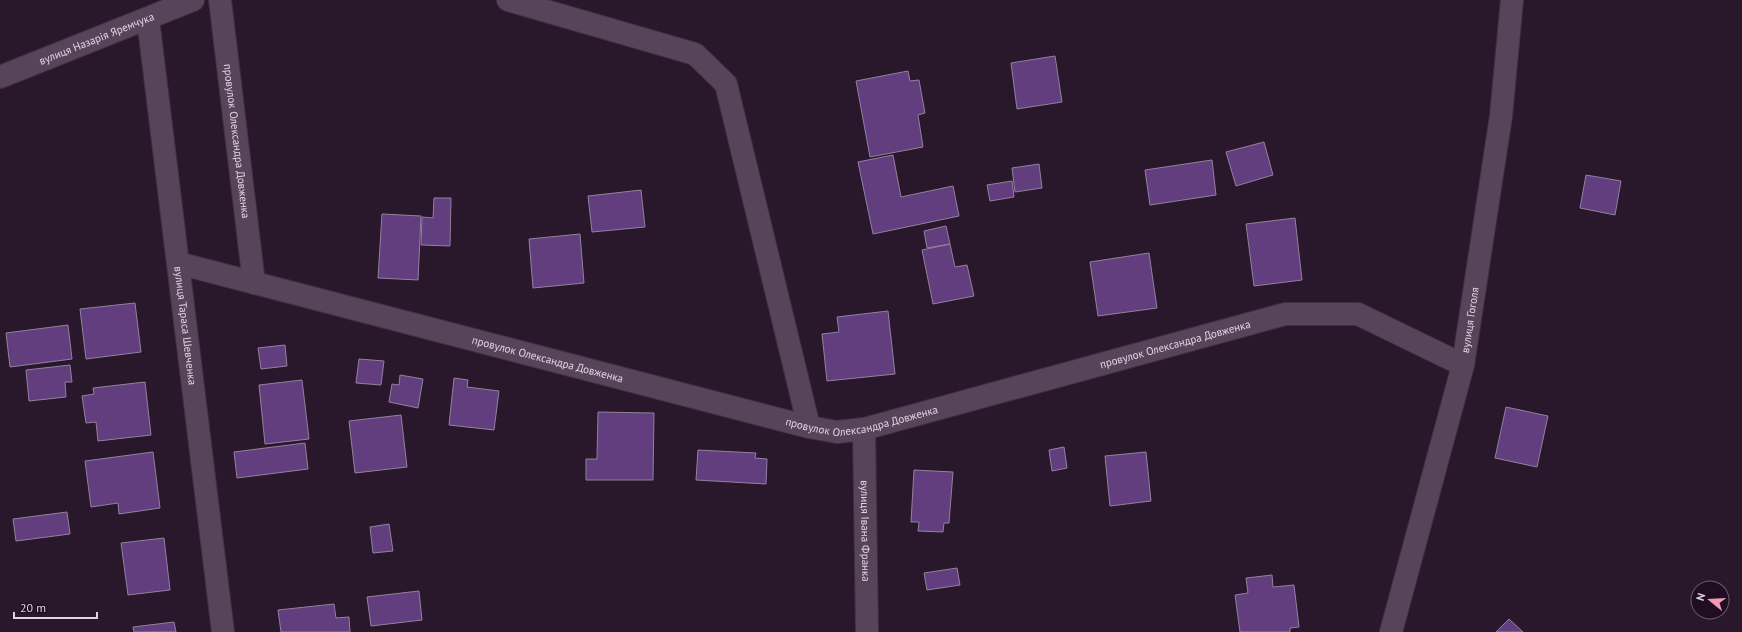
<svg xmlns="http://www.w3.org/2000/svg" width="1742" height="632" viewBox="0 0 1742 632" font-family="'PT Sans',sans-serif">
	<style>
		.building { fill: #623e7f; stroke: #91829e }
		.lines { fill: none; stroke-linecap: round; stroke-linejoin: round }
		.minor-casing { stroke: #3f3140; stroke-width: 24 }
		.minor { stroke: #58445a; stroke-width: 22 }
		.labels { text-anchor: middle; stroke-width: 3; stroke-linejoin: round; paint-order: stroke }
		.street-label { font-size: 11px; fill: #e0d4e1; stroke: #1f0e21 }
	</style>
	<rect width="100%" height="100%" fill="#29172b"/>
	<path class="building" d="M1055 56 1062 102 1017 109 1011 63Z
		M908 71 910 81 919 80 925 113 918 115 923 147 870 157 856 81Z
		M1264 142 1273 175 1236 186 1226 152Z
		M893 155 901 197 953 186 959 216 873 234 858 162Z
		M1212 160 1216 195 1150 205 1145 170Z
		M1039 164 1042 188 1015 192 1012 168Z
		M1586 175 1621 181 1615 215 1580 208Z
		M1012 181 1014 197 990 201 987 185Z
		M641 190 645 227 592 232 588 196Z
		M434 198H451L450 246 421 245 422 217 433 218Z
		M382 214 421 216 418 280 378 278Z
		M1295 218 1302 280 1254 286 1246 224Z
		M946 226 950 244 927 248 924 231Z
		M580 234 584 283 533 288 529 239Z
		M950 244 955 267 967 265 974 296 933 304 922 250Z
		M1149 253 1157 308 1098 316 1090 262Z
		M135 303 141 352 86 359 80 309Z
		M888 311 895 374 827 381 822 334 839 332 837 317Z
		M68 325 72 359 10 367 6 333Z
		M285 345 287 366 261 369 258 348Z
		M359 359 384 361 381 385 356 383Z
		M70 365 72 382H65L66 397 29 401 26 370Z
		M400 375 423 379 418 408 389 402 392 384 399 385Z
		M454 378 468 380 467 387 499 391 494 430 449 425Z
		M302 380 309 439 265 444 259 385Z
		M145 382 151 435 98 441 96 422 86 423 82 396 94 394 93 388Z
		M1506 407 1548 416 1537 467 1495 458Z
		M598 412 654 413 653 480H586V459H597Z
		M401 415 407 467 355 473 349 421Z
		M305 443 308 469 237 478 234 452Z
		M1064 447 1067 468 1052 471 1049 450Z
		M698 450 756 453 755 458 767 459 766 484 696 480Z
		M153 452 160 508 119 514 118 503 91 507 85 461Z
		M1146 452 1151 501 1110 506 1105 456Z
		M914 470 953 472 949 523H944L943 532 918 531 919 522H911Z
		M67 512 70 534 16 541 13 519Z
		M389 524 393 551 373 553 370 527Z
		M164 538 170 590 128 595 121 543Z
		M957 568 960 585 927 590 924 573Z
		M1272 575 1273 587 1294 585 1299 627 1290 628V632H1240L1235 595 1248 593 1246 578Z
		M419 591 422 620 371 626 367 597Z
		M334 604 336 618 349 617 350 632H281L278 610Z
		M1509 619 1523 632H1496Z
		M174 622 176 632H134L133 627Z"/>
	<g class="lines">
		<defs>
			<g id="minor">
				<path id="s1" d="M220 0 254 283"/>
				<path d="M508 0 695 54 726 84 809 427"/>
				<path id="s2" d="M148 19 223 632"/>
				<path id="s3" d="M0 77 193 0"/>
				<path id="s4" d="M178 263 809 427 837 432 864 429 1285 314H1358L1463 365"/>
				<path id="s5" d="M864 429 867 632"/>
				<path id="s6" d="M1391 632 1463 365 1501 116 1512 0"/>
			</g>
		</defs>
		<use href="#minor" class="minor-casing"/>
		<use href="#minor" class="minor"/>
	</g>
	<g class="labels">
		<g class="street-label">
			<text dy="4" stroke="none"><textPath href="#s3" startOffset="104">вулиця Назарія Яремчука</textPath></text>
			<text dy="4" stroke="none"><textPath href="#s1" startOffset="142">провулок Олександра Довженка</textPath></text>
			<text dy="4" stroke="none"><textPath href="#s6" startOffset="322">вулиця Гоголя</textPath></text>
			<text dy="4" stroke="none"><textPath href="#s2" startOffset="309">вулиця Тараса Шевченка</textPath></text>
			<text dy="4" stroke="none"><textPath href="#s4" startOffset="1030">провулок Олександра Довженка</textPath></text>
			<text dy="4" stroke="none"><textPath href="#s4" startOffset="382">провулок Олександра Довженка</textPath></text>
			<text dy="4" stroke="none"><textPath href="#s4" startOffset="706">провулок Олександра Довженка</textPath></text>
			<text dy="4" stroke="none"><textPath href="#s5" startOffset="102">вулиця Івана Франка</textPath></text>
		</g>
	</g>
	<g transform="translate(1710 600) rotate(288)"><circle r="19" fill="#1f0e21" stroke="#6c5d6e"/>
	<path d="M0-3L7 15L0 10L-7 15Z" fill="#f09ab5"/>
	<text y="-6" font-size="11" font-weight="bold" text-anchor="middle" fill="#e0d4e1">N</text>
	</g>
	<path d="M14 612v6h83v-6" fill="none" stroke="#e0d4e1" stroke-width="2"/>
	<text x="20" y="612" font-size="12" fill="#e0d4e1" stroke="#1f0e21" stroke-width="3" paint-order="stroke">20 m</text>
</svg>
